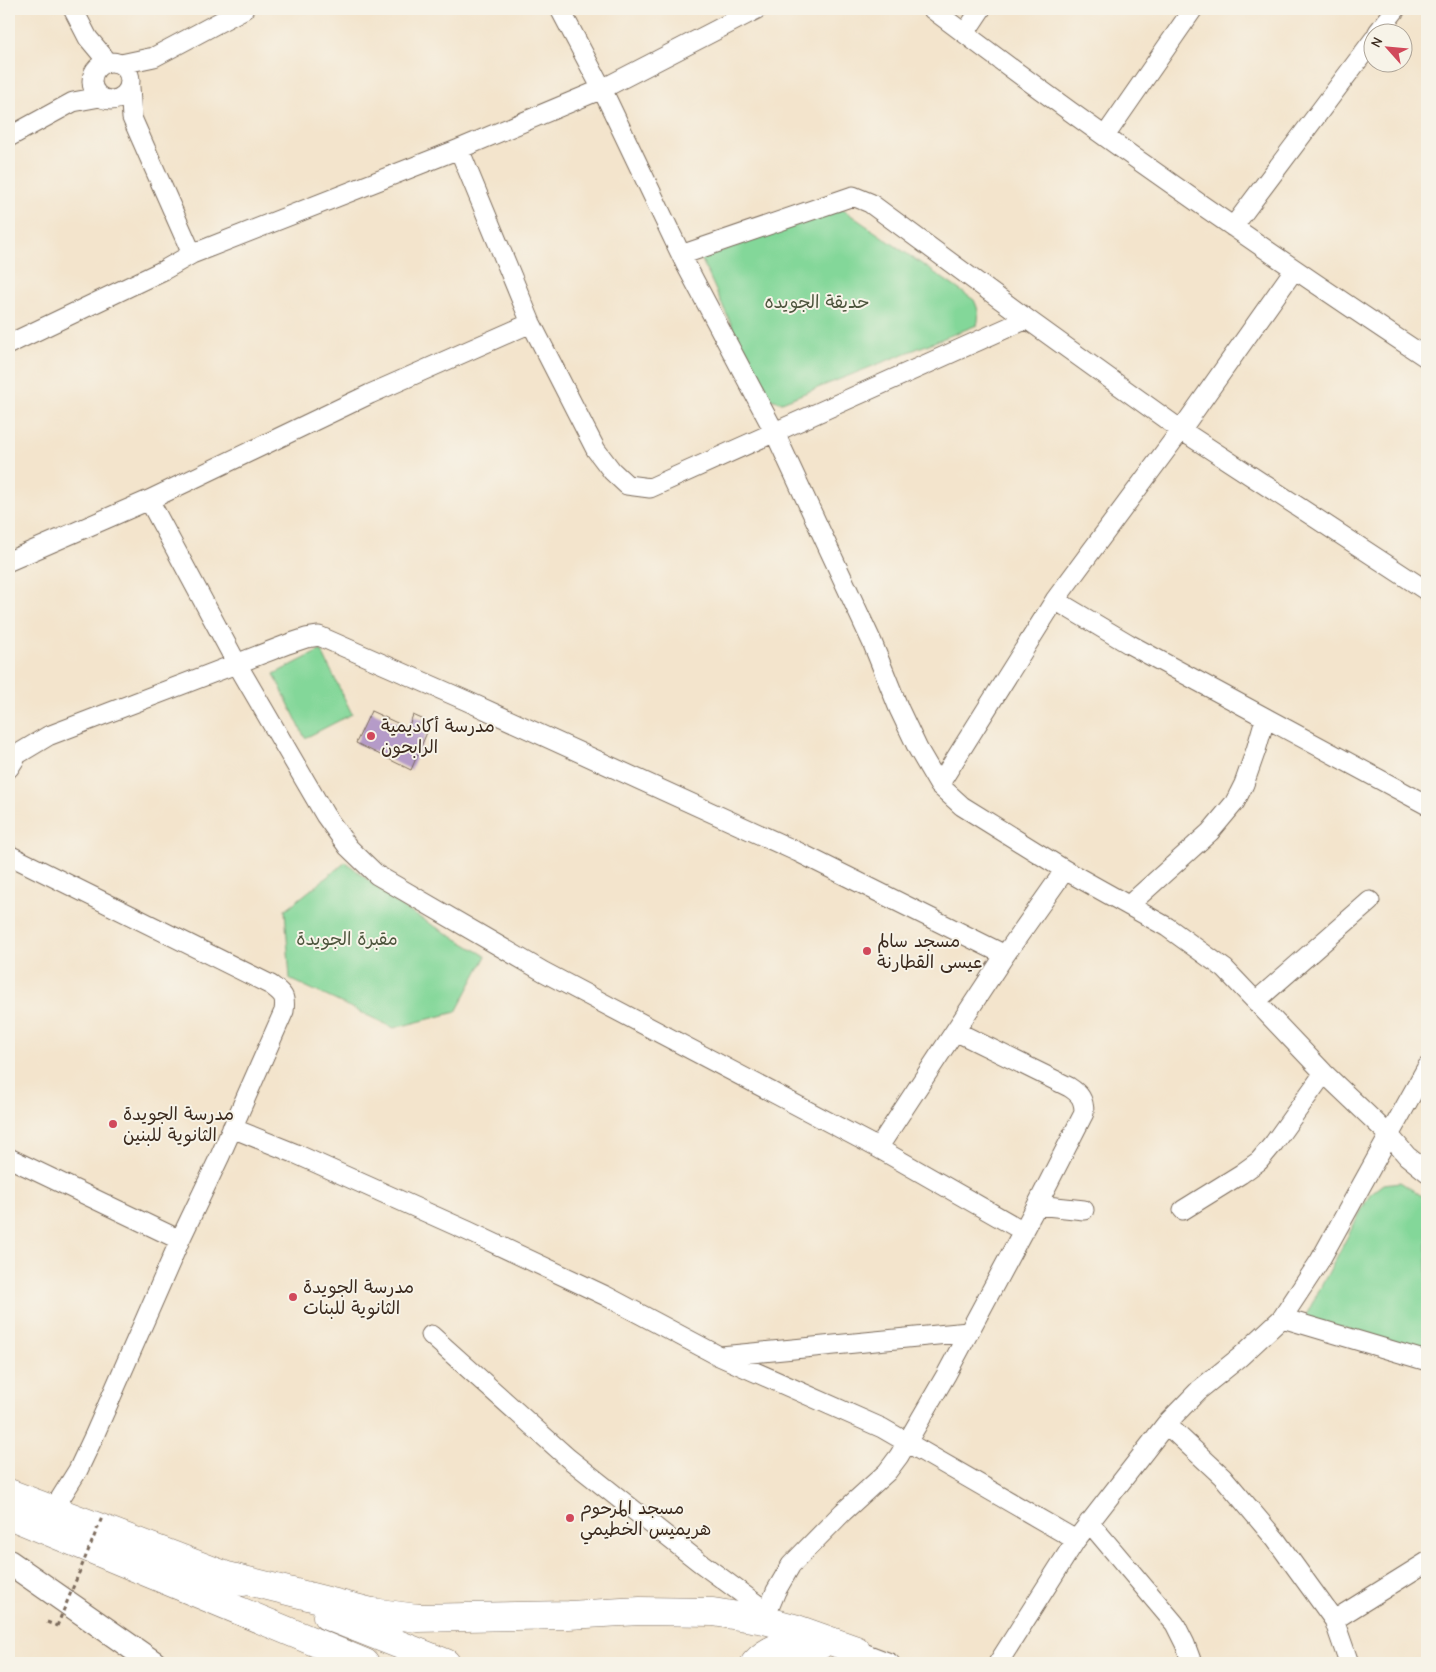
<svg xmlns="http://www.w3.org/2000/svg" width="1436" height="1672" viewBox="0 0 1436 1672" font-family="'Comic Neue','Playpen Sans Arabic',sans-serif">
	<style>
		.green { fill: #83d799; stroke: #5f805c }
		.building { fill: #b59bc8 }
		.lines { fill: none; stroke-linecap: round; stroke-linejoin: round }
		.minor-casing { stroke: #7b6b5b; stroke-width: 21 }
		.major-casing { stroke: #7b6b5b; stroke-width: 26 }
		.highway-casing { stroke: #7b6b5b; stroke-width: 29 }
		.path { stroke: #7b6b5b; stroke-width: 3; stroke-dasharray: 4 4; stroke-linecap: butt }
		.minor { stroke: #fff; stroke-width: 19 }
		.major { stroke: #fff; stroke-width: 24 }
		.highway { stroke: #fff; stroke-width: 28 }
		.path-bridge { stroke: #7b6b5b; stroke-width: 3; stroke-dasharray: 4 4; stroke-linecap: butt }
		.poi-dot { fill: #d1495b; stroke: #f7f3e8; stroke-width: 2 }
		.labels { text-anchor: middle; stroke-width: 4; stroke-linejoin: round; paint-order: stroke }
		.park-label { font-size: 18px; fill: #4d553d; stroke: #f7f3e8 }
		.poi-label { font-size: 18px; fill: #3b2a1e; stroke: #f7f3e8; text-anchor: start }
	</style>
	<rect width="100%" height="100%" fill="#f7f3e8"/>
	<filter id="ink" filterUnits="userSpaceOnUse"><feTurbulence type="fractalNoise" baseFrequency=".02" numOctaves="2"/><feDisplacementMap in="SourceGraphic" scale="10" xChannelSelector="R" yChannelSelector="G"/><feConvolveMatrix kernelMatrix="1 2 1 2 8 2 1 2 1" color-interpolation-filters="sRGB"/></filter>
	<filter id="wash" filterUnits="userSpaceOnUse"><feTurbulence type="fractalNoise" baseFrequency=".0096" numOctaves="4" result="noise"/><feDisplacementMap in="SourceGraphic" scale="20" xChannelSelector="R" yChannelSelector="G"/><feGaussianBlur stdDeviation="1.12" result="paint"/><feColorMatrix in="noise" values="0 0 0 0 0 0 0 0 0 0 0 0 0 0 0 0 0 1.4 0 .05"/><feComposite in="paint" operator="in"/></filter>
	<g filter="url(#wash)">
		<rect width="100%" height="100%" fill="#f3e4cc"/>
		<path class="green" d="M842 209 974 300C978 308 980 316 977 325L782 402 765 398 701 258Z
			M321 650 352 714 305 738 274 674Z
			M346 862 403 908 486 956 456 1012 394 1028 290 979 285 910Z
			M1400 1182 1427 1199V1351L1305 1317 1370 1194 1383 1184Z"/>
		<g id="blocks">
			<path class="building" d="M371 711 408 728 413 715 431 723 411 770 356 743Z"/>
		</g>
	</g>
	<g filter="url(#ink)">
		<use href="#blocks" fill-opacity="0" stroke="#7b6b5b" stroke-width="1"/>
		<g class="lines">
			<defs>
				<path id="minor" d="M73 9 88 38 108 62
					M560 9 602 89 685 263 774 431 872 642 899 709 918 749 939 785 962 806 1065 870 1167 927 1225 969 1324 1073 1389 1135 1407 1156 1427 1172
					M932 9C1093 131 1259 247 1427 358
					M1378 32 1396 9
					M965 33 981 9
					M92 81a19 19 0 1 1 38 0a19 19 0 1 1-38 0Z
					M121 64 154 57 244 9
					M130 87 132 118 192 254
					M1105 136 1193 9
					M9 137 73 102 100 97
					M459 149 531 323 596 450 612 471 627 485 650 488 1027 319
					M1233 227 1374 39
					M681 255 853 196 870 203 1027 319 1181 430 1427 591
					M9 344 164 270 192 254 459 149 602 89 757 9
					M149 500 237 664 325 815 348 847 377 875 544 972 878 1148 1023 1231
					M9 561 149 500 370 394 531 323
					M1055 600 1129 644 1427 805
					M9 768 18 754 48 736 288 644 306 638 319 636 467 701 798 852 1005 955
					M939 785 1055 600 1181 430 1294 270
					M9 855 271 985C283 994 286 996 284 1011L220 1156 180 1240 94 1436 78 1470 53 1510
					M1129 905 1210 832 1235 802 1244 784 1256 750 1265 719
					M1256 1001 1370 901
					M232 1128 294 1153 468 1231 606 1296 719 1356 882 1428 1076 1540
					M878 1148 1005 955 1065 870
					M9 1158 180 1240
					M1037 1205 1084 1210
					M1183 1210 1241 1174 1259 1161 1274 1143 1324 1073
					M1282 1318 1427 1361
					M431 1335 568 1458 698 1561 755 1603 768 1611
					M721 1356 968 1332
					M1166 1424 1223 1477 1276 1540 1334 1620 1349 1663
					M1089 1522 1175 1624 1185 1644 1192 1663
					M764 1620 776 1591 791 1565 843 1512 887 1472 899 1456 946 1375 1037 1205 1084 1113C1084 1099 1080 1094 1069 1087L955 1031
					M1334 1620 1427 1562
					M856 1650 890 1663
					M998 1663 1076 1540 1166 1424 1199 1390 1240 1357 1282 1318 1319 1262 1427 1067"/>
				<path id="major" d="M9 1562 154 1663"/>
				<path id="highway" d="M9 1493 243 1582
					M9 1515 365 1663
					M228 1576 372 1612 417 1618 569 1615 640 1611 713 1612 764 1620 794 1628 856 1650
					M327 1616 446 1663
					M755 1663C773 1643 795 1643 820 1645"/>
			</defs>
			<use href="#minor" class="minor-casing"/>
			<use href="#major" class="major-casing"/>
			<use href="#highway" class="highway-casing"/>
			<path class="path" d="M47 1622 57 1626"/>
			<use href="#minor" class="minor"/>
			<use href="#major" class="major"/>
			<use href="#highway" class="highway"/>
			<path class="path-bridge" d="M57 1626 103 1515"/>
		</g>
	</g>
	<g class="poi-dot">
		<circle cx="371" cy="736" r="5"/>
		<circle cx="867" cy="951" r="5"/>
		<circle cx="113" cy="1124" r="5"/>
		<circle cx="293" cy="1297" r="5"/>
		<circle cx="570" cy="1518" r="5"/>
	</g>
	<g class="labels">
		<g class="park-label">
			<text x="817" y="308">حديقة الجويده</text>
			<text x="347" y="945">مقبرة الجويدة</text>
		</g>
		<g class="poi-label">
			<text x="381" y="732">مدرسة أكاديمية<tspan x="381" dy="21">الرابحون</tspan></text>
			<text x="877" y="947">مسجد سالم<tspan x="877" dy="21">عيسى القطارنة</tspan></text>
			<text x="123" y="1120">مدرسة الجويدة<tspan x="123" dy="21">الثانوية للبنين</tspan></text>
			<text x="303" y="1293">مدرسة الجويدة<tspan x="303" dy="21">الثانوية للبنات</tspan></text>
			<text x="580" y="1514">مسجد المرحوم<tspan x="580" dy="21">هريميس الخطيمي</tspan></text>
		</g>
	</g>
	<rect width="1436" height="1672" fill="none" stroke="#f7f3e8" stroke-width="30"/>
	<g transform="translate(1388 48) rotate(297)"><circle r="24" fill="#f7f3e8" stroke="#aca397"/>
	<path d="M0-4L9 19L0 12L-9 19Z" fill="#d1495b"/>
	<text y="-8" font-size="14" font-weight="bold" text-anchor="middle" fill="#3b2a1e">N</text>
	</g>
</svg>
